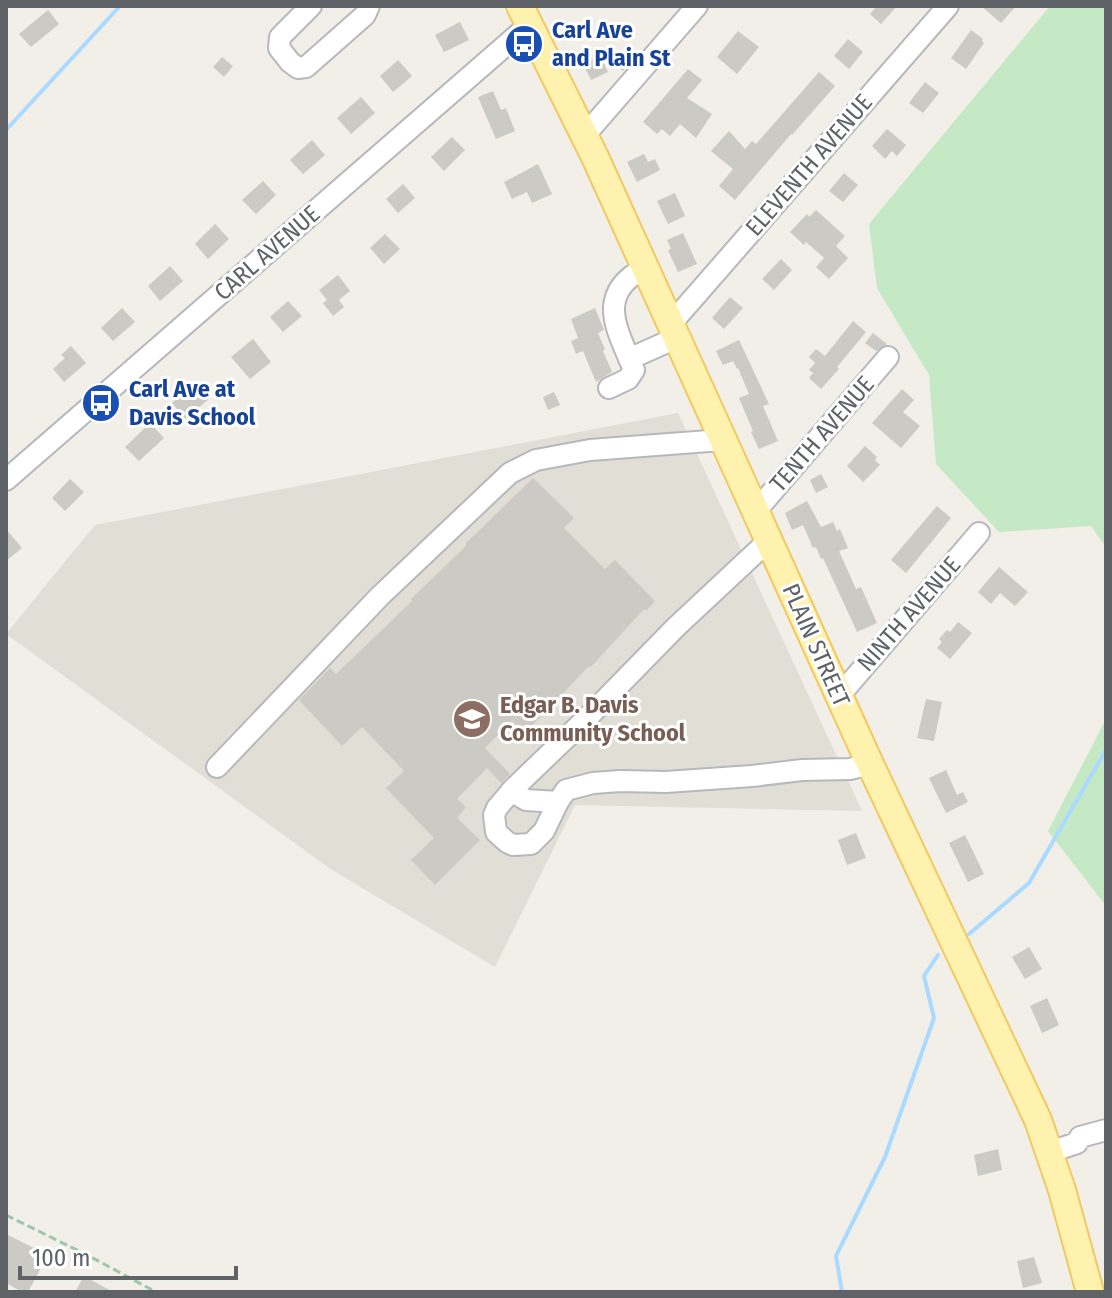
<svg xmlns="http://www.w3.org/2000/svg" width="1112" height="1298" viewBox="0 0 1112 1298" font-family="'Fira Sans Condensed',sans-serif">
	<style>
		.education { fill: #e1ded6 }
		.green { fill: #c5e8c5 }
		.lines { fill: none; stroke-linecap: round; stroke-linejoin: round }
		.stream { stroke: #aadaff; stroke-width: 4 }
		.building { fill: #cccac5 }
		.minor-casing { stroke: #b5b8bc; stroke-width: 24 }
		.major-casing { stroke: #f2c960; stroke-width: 30 }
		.path { stroke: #9cc7a9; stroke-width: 3; stroke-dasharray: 8 4; stroke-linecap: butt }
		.minor { stroke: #fff; stroke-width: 20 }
		.major { stroke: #fff2af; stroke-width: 26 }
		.labels { text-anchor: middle; stroke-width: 6; stroke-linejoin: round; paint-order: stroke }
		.transit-label { font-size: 24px; font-weight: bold; fill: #164399; stroke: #fff; text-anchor: start }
		.street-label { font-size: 24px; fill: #5f6368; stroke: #fff }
		.education-label { font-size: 24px; font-weight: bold; fill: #785e54; stroke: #fff; text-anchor: start }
	</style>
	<rect width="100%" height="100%" fill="#f1efe8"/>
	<path class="education" d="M678 413 862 811 575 805 495 967 332 870 6 634 95 525Z"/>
	<path class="green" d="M1050 6H1106V547L1091 526 999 532 936 464 929 375 877 288 869 224Z
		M1106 719V906L1048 831Z"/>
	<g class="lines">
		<path class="stream" d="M6 130 120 6
			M969 934 1029 883 1106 750
			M842 1292 836 1256 885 1157 934 1018 924 976 938 955"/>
	</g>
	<path class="building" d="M877 6H897L881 24 870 14Z
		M981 6H1016L1001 23Z
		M48 10 59 24 31 47 19 34Z
		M460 22 469 40 444 52 435 35Z
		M971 30 983 39 982 41 984 43 966 69 951 58Z
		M738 31 759 47 737 74 717 57Z
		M848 39 863 52 849 69 834 56Z
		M624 50 634 59 623 71 613 62Z
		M600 55 608 72 591 80 583 64Z
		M222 57 233 66 224 77 213 67Z
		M398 60 412 76 393 92 380 76Z
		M688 69 702 80 687 98 712 114 696 138 680 124 670 136 662 129 657 134 643 122Z
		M819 72 835 86 792 135 791 134 735 200 719 186 733 169 711 151 729 131 745 149 752 141 756 144Z
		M925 82 939 93 923 113 909 103Z
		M493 91 501 110 506 108 515 131 496 139 478 97Z
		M361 97 375 113 351 134 337 118Z
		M887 129 906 145 897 156 892 151 885 159 872 146Z
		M452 137 465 150 444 171 431 157Z
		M312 140 325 155 303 174 290 160Z
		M644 154 648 162 655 159 660 170 637 182 627 162Z
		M538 164 552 194 532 203 527 192 512 199 504 182Z
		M844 173 858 185 843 202 829 191Z
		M263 181 276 195 256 214 242 200Z
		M403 184 415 198 398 213 386 199Z
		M675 193 685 216 668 224 657 201Z
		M816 210 845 236 836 246 848 258 829 279 816 267 824 258 806 242 804 245 790 232 807 214 809 217Z
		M215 224 229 239 208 259 195 244Z
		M683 233 697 264 678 272 668 250 671 249 667 240Z
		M385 234 400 249 384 264 370 248Z
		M781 259 792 270 774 290 762 279Z
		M170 266 183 281 160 301 148 286Z
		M338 275 350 291 339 300 344 307 333 316 323 303 327 300 319 290Z
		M730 297 743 308 724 329 712 318Z
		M288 301 302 316 283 332 270 317Z
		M122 308 135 322 113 341 101 328Z
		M595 308 604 330 598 333 605 349 603 351 612 372 596 382 583 351 576 354 571 341 578 338 571 319Z
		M853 321 866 332 837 367 839 369 821 389 809 378 813 373 809 370 815 363 809 357 816 349 825 356Z
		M873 333 887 344 876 351 865 343Z
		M253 339 271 362 250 379 231 357Z
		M739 340 769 404 763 406 778 441 759 449 751 432 753 431 739 398 749 394 738 368 737 369 733 361 723 365 716 351Z
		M71 346 86 363 64 382 53 369 65 358 61 355Z
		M195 383 209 399 185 419 172 403Z
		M902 389 914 400 903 412 920 426 901 448 872 423Z
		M554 392 560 405 548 410 543 397Z
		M150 423 164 438 139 461 125 447Z
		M865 446 877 457 875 460 880 465 863 482 847 466Z
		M821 474 828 487 816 493 810 480Z
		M533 478 574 518 564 528 605 569 615 560 655 601 646 611 644 609 591 667 589 666 525 733 512 721 485 748 510 774 501 783 487 768 457 799 466 807 457 818 480 840 435 885 411 860 434 838 386 788 404 771 362 727 342 746 299 700 330 668 336 674 412 601 411 599 467 545 465 544Z
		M70 479 84 492 65 511 52 498Z
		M807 501 821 527 833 522 837 531 840 529 848 548 839 551 856 589 861 587 877 623 857 632 823 558 821 559 816 547 813 548 803 525 792 530 785 513Z
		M937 506 951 518 906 573 891 560Z
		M6 529 22 548 6 561Z
		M999 567 1028 592 1015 606 1000 593 991 604 978 592Z
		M958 622 972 633 950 659 937 648 942 642 939 639 947 630 950 632Z
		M926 699 942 702 934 741 917 738Z
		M946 770 957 795 963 792 968 802 946 813 929 778Z
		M856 833 866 858 847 865 838 840Z
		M965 835 984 874 968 882 949 843Z
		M1029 947 1042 969 1025 979 1012 957Z
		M1047 998 1059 1025 1042 1033 1030 1006Z
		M998 1149 1002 1170 978 1176 974 1155Z
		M6 1234 48 1255 28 1292H22L6 1283Z
		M1034 1257 1042 1283 1023 1288 1017 1261Z
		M84 1276 113 1292H75Z"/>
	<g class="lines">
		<defs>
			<path id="minor" d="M311 6 280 37 279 48 290 62 298 68 306 67 365 15 369 6
				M585 135 697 6
				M670 325 948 6
				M629 359 676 338
				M609 388 628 379 634 370C617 329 594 294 646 267
				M6 480 529 25
				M755 512 888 357
				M768 541 676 627 589 716 514 788 497 808 494 815 496 832 507 842 513 845 531 844 544 831 558 802 566 790 593 783 620 781 666 782 752 776 802 770 850 769 870 764
				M839 696 979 533
				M217 767 380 596 510 473 536 460 590 450 722 440
				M511 791 526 800 558 802
				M1050 1152 1077 1143 1080 1137 1106 1130"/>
			<path id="major" d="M520 6 595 157 870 764 1038 1120 1062 1190 1090 1292"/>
		</defs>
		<use href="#minor" class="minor-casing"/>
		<use href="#major" class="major-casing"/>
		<path class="path" d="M6 1215 91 1257 156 1292"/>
		<use href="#minor" class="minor"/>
		<use href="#major" class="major"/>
	</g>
	<defs>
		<symbol id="bus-disc" viewBox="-11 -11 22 22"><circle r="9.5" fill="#1a4fb4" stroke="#fff"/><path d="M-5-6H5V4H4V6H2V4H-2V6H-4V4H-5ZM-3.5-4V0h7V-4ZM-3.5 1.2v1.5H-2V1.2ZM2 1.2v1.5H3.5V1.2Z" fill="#fff"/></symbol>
		<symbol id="school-disc" viewBox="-11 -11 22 22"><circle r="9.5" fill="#8d6e63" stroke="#fff"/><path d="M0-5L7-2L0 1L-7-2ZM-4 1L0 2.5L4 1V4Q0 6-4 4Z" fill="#fff"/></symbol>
	</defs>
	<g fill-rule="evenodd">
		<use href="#bus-disc" x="502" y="22" width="44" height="44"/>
		<use href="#bus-disc" x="79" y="381" width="44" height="44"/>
		<use href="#school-disc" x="450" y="697" width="44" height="44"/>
	</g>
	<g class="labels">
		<g class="transit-label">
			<text x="552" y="38">Carl Ave<tspan x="552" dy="28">and Plain St</tspan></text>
			<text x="129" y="397">Carl Ave at<tspan x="129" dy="28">Davis School</tspan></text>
		</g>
		<g class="street-label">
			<text transform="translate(809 165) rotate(-49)" y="8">ELEVENTH AVENUE</text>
			<text transform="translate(267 253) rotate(-41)" y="8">CARL AVENUE</text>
			<text transform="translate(822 434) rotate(-49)" y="8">TENTH AVENUE</text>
			<text transform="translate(909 614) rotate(-49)" y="8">NINTH AVENUE</text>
			<text transform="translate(816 645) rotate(66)" y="8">PLAIN STREET</text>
		</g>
		<g class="education-label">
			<text x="500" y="713">Edgar B. Davis<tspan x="500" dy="28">Community School</tspan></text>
		</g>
	</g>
	<rect width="1112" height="1298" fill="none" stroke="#5f6368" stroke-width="16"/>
	<path d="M20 1266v12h216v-12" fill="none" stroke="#5f6368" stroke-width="4"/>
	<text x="32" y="1266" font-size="24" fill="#5f6368" stroke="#ffffff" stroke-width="6" paint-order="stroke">100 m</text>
</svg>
